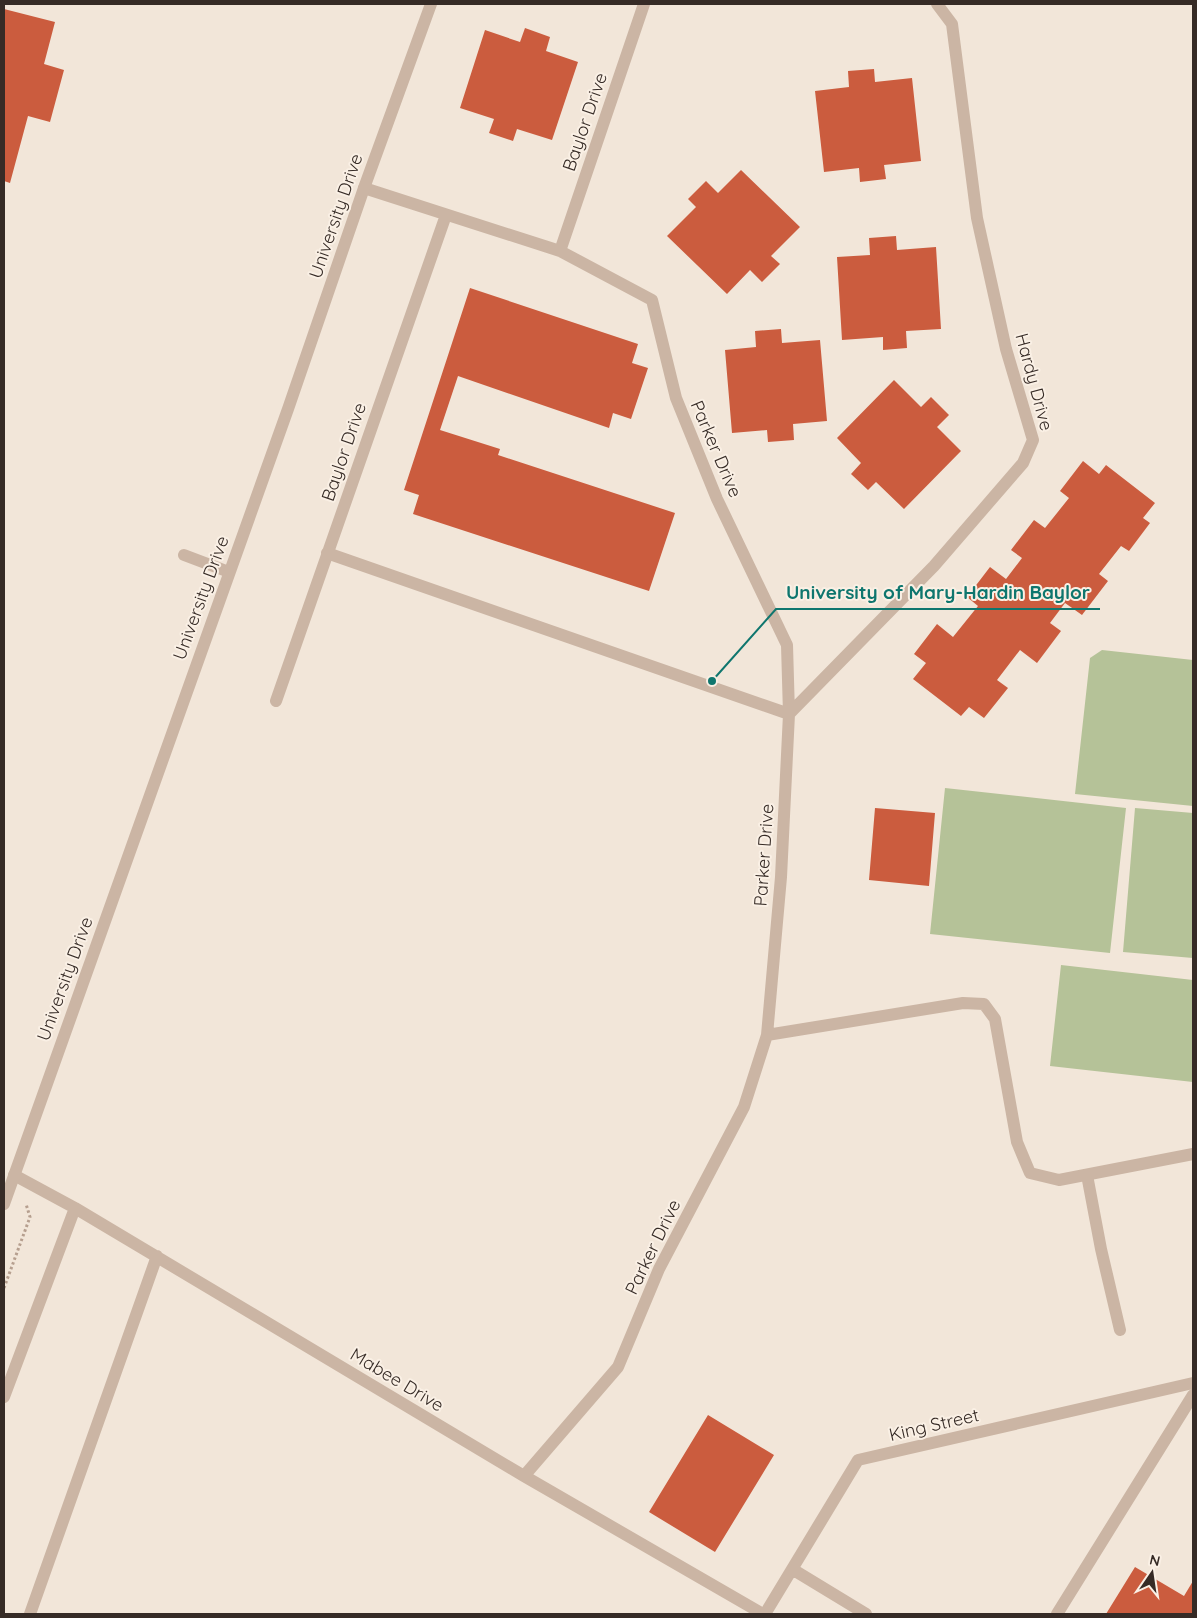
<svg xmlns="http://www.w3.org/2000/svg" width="1197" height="1618" viewBox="0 0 1197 1618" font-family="Quicksand,sans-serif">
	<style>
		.green { fill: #b5c298 }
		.building { fill: #cb5c3e }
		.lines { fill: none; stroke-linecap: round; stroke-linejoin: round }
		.path { stroke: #b69f8f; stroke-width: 3; stroke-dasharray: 2.5 2.5; stroke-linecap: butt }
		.lane { stroke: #cbb5a4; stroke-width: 12 }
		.street { stroke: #cbb5a4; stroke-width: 12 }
		.labels { text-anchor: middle; stroke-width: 4; stroke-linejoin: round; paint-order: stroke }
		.street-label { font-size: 18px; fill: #362b26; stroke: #faf0e5 }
		.leader { fill: none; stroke: #0f766e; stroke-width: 2 }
		.callout-dot { fill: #0f766e; stroke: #faf0e5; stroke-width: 2 }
		.callout-label { font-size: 19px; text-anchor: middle; font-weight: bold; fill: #0f766e; stroke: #faf0e5; stroke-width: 4; stroke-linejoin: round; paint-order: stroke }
	</style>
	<rect width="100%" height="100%" fill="#f2e6d9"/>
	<path class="green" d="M1102 650 1193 660V806L1075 794 1090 658Z
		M945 788 1126 808 1110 953 930 934Z
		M1135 808 1193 813V958L1123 952Z
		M1061 965 1193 980V1082L1050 1066Z"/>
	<path class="building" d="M4 9 55 22 44 64 64 70 50 122 28 116 10 183 4 181Z
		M525 28 550 37 546 51 578 62 552 140 517 129 513 141 489 133 494 119 460 108 485 30 520 42Z
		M874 69 875 82 912 78 921 161 884 165 886 179 860 182 859 168 824 172 815 91 849 87 848 71Z
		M741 170 800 227 771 256 780 264 762 282 750 270 727 294 667 236 696 207 688 199 706 181 718 193Z
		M896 236 897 250 936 247 941 329 906 331 907 348 883 350V337L842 340 837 257 870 255 869 238Z
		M470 288 638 344 632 363 648 368 631 419 613 413 609 428 458 376 440 430 500 449 498 455 675 513 649 591 413 514 419 495 404 490Z
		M781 329 782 343 820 340 827 421 793 424 794 440 768 442 767 430 732 433 725 350 756 347 755 331Z
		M894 380 921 407 931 397 949 415 937 427 961 451 904 509 876 482 868 490 851 474 861 463 837 438Z
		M1083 461 1099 474 1106 465 1155 503 1143 518 1150 523 1129 551 1121 546 1099 574 1108 581 1082 615 1065 603 1050 623 1061 631 1037 663 1020 650 997 680 1008 688 984 718 969 707 961 716 913 679 926 663 914 654 937 624 953 637 978 606 967 597 990 567 1006 579 1022 558 1011 550 1034 520 1045 528 1069 498 1060 491Z
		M875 808 935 813 929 886 869 880Z
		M708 1415 774 1455 715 1552 649 1512Z
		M1135 1567 1184 1596 1193 1581V1614H1106Z"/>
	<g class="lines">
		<path class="path" d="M4 1288 30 1217 26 1204"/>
		<path class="lane" d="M364 188 560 251 652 300 676 398 717 499 787 645 789 714 781 877 767 1035 744 1107 659 1269 618 1367 524 1476
			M560 251 644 4
			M327 553 789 714
			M184 555 229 572
			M276 701 446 215
			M789 714 934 566 1023 463 1033 440 1006 349 977 218 952 24 937 4
			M767 1035 963 1003 984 1004 995 1019 1017 1142 1030 1173 1059 1180 1193 1154
			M14 1175 75 1208 524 1476 763 1614
			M1087 1175 1101 1249 1120 1330
			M4 1397 75 1208
			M792 1569 866 1614
			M30 1614 157 1256
			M765 1614 858 1460 1193 1383
			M1057 1614 1193 1395"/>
		<path class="street" d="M4 1204 288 409 364 188 431 4"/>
	</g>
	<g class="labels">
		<g class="street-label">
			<text transform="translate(585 122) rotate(-71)" y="6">Baylor Drive</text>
			<text transform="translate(336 216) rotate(-71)" y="6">University Drive</text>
			<text transform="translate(1034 382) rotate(75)" y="6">Hardy Drive</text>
			<text transform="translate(716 449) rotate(67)" y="6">Parker Drive</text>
			<text transform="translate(344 452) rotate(-71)" y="6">Baylor Drive</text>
			<text transform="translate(201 598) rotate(-70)" y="6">University Drive</text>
			<text transform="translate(764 855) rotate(-86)" y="6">Parker Drive</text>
			<text transform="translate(65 979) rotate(-70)" y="6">University Drive</text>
			<text transform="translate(653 1247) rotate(-64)" y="6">Parker Drive</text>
			<text transform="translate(397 1380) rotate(31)" y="6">Mabee Drive</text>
			<text transform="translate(934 1425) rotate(-13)" y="6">King Street</text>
		</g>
	</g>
	<path class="leader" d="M712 681L776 609H1100"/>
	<circle class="callout-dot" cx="712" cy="681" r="5"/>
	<g class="callout-label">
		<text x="938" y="599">University of Mary-Hardin Baylor</text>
	</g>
	<rect width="1197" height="1618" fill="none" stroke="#362b26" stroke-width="10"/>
	<g transform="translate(1152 1573) rotate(13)" stroke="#faf0e5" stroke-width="4" paint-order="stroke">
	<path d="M0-4L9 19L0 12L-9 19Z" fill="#362b26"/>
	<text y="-8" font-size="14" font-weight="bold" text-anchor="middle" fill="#362b26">N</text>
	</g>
</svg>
